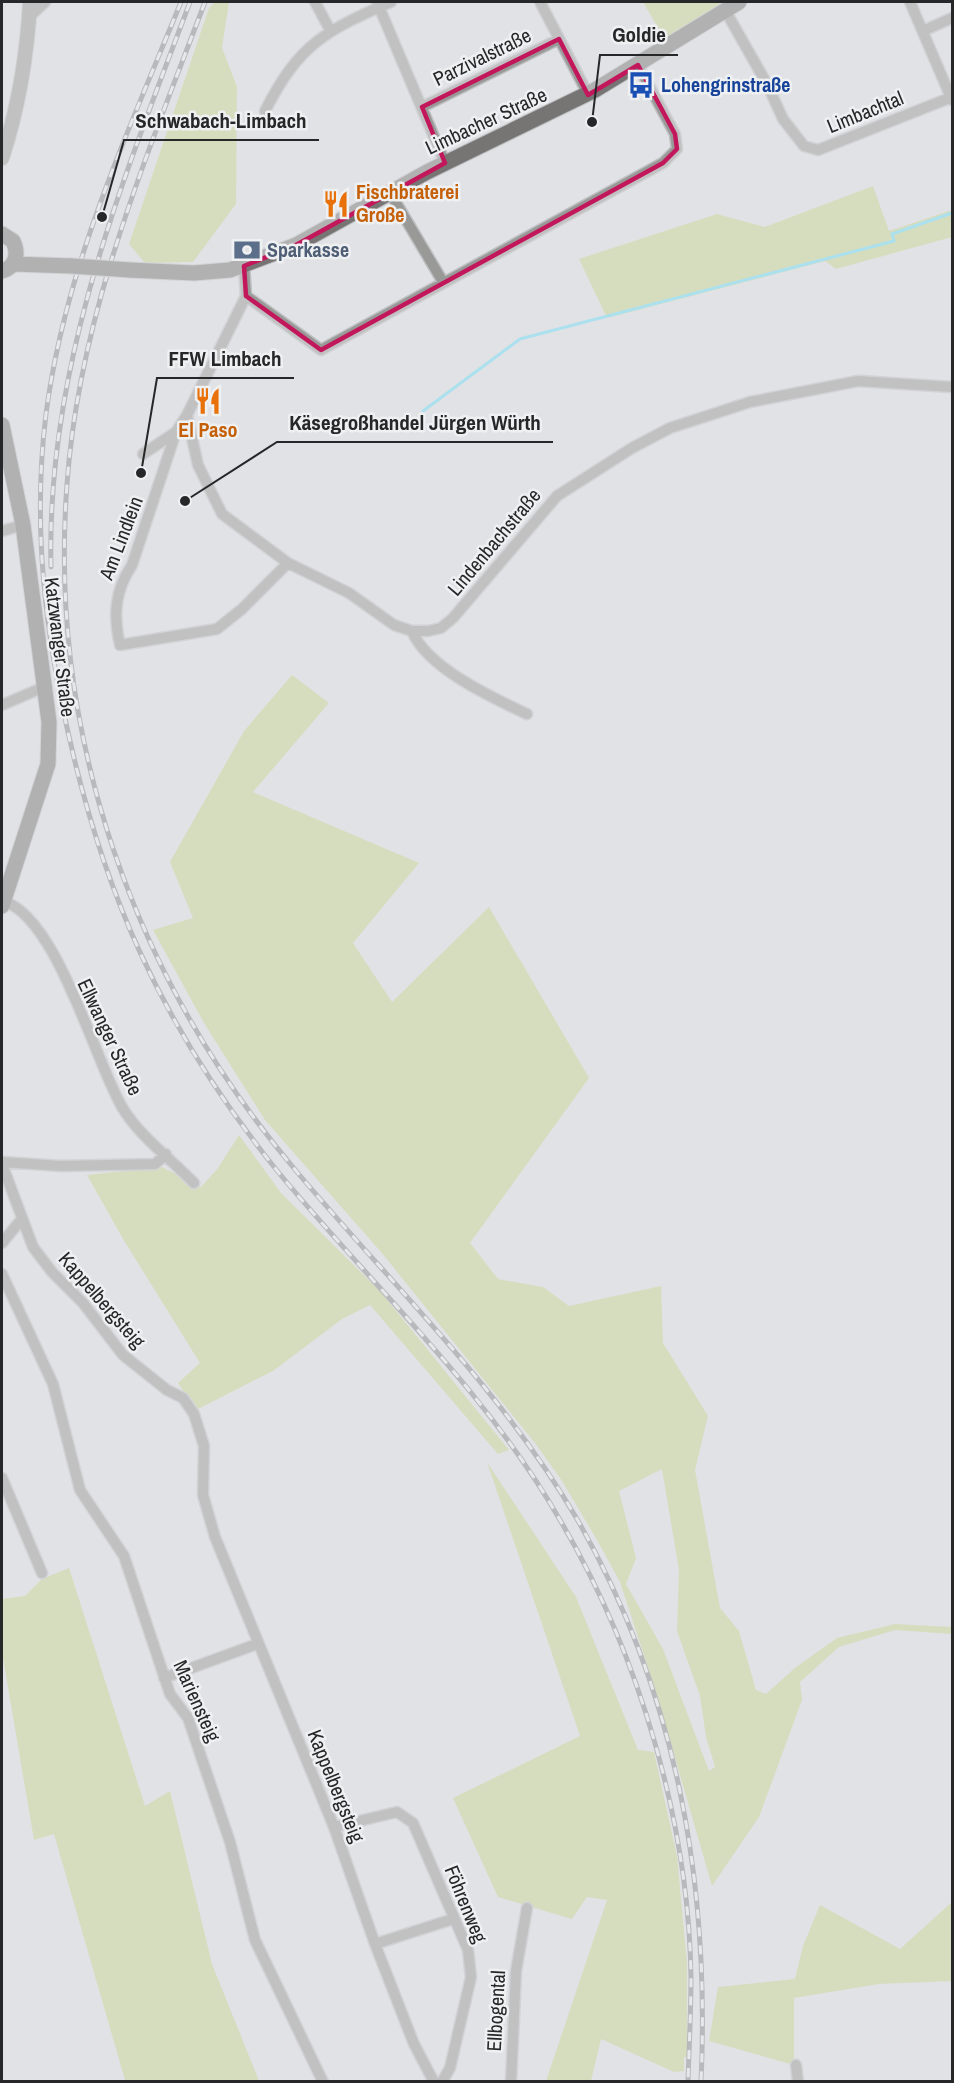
<svg xmlns="http://www.w3.org/2000/svg" width="954" height="2083" viewBox="0 0 954 2083" font-family="'Archivo Narrow',sans-serif">
	<style>
		.green { fill: #c6d78f; fill-rule: evenodd }
		.lines { fill: none; stroke-linecap: round; stroke-linejoin: round }
		.stream { stroke: #69def8; stroke-width: 3 }
		.minor-casing { stroke: #bfc0c3; stroke-width: 13 }
		.tertiary-casing { stroke: #bfc0c3; stroke-width: 16 }
		.secondary-casing { stroke: #bfc0c3; stroke-width: 17 }
		.minor { stroke: #999998; stroke-width: 10 }
		.tertiary { stroke: #999998; stroke-width: 14 }
		.secondary { stroke: #767574; stroke-width: 15 }
		.rail-casing { stroke: #868789; stroke-width: 5 }
		.rail { stroke: #eff0f2; stroke-width: 3; stroke-dasharray: 9; stroke-linecap: butt }
		.secondary-bridge-casing { stroke: #bfc0c3; stroke-width: 17; stroke-linecap: butt }
		.secondary-bridge { stroke: #767574; stroke-width: 15 }
		.marked { fill: none; stroke: #c2185b; stroke-width: 4.5; stroke-linejoin: round }
		.labels { text-anchor: middle; stroke-width: 5; stroke-linejoin: round; paint-order: stroke }
		.street-label { font-size: 20px; fill: #262728; stroke: #eff0f2 }
		.transit-label { font-size: 20px; font-weight: bold; fill: #164399; stroke: #eff0f2; text-anchor: start }
		.food-label { font-size: 20px; font-weight: bold; fill: #c56008; stroke: #eff0f2; text-anchor: start }
		.service-label { font-size: 20px; font-weight: bold; fill: #4e5e75; stroke: #eff0f2; text-anchor: start }
		.leader { fill: none; stroke: #262728; stroke-width: 2 }
		.callout-dot { fill: #262728; stroke: #eff0f2; stroke-width: 2 }
		.callout-label { font-size: 21px; text-anchor: middle; font-weight: bold; fill: #262728; stroke: #eff0f2; stroke-width: 5; stroke-linejoin: round; paint-order: stroke }
	</style>
	<rect width="100%" height="100%" fill="#e1e2e5"/>
	<path class="green" d="M215 2H229L222 48 237 87 236 204 193 262 145 263 129 244 209 8Z
		M643 2H729L666 41Z
		M873 186 889 231 952 210V237L836 269 825 261 607 318 579 259 717 214 765 227Z
		M292 675 329 703 253 792 419 863 353 943 392 1002 489 907 589 1078 470 1243 498 1279 543 1287 569 1306 661 1286 663 1343 708 1416 695 1470 720 1608 739 1631 756 1690 766 1694 796 1667 837 1638 895 1624 952 1627V1634L895 1630 839 1647 800 1682 802 1700 759 1817 712 1886 656 1692 620 1582 597 1540 562 1481 535 1443 381 1252 265 1120 204 1023 153 930 193 918 170 862 244 731ZM662 1469 679 1570 677 1631 700 1696 706 1737 715 1767 709 1771 663 1649 626 1584 636 1558 619 1491Z
		M239 1135 281 1193 380 1291 509 1450 498 1454 370 1305 342 1319 273 1371 196 1410 178 1383 200 1363 123 1239 87 1175 162 1167 201 1187 218 1168Z
		M487 1462 576 1597 638 1750 654 1752 677 1856 687 1963V2057H684V2071L674 2072 601 2039 591 2081H546L607 1900 587 1897 572 1919 498 1897 453 1798 580 1736Z
		M69 1568 145 1806 170 1791 212 1964 259 2081H122L125 2080 54 1834 34 1840 2 1652V1599L25 1596 42 1579Z
		M952 1902V1981L879 1984 794 1998V2065L709 2041 718 1987 795 1979 803 1946 820 1905 900 1949Z"/>
	<g class="lines">
		<path class="stream" d="M423 411 520 339 894 241 892 234 952 213"/>
		<defs>
			<path id="minor" d="M315 2 330 30
				M377 2 445 163
				M540 2 588 94
				M910 2 952 100
				M725 10 767 84 783 119 804 146 818 150 952 97
				M29 17 45 2
				M923 31 952 18
				M422 107 559 39
				M265 111C299 44 325 31 391 2
				M389 191 443 282
				M246 296 321 350 663 163 677 149 675 134 638 65
				M187 415 198 465 222 514 288 563 349 593 394 625 412 631H428L441 628 453 618 557 496 632 448 670 428 750 402 858 381 952 387
				M176 432 132 565C115 590 113 615 120 645L217 629 242 609 288 563
				M143 454 176 432 187 415 246 296 244 266
				M2 531 23 525
				M412 631C427 668 493 698 527 714
				M2 705 44 687
				M3 901C57 917 94 1059 122 1107 139 1136 171 1159 194 1183
				M2 1162 61 1166 155 1164 166 1154
				M2 1164 33 1247 52 1272 83 1303 123 1355 167 1390 183 1398 194 1414 204 1446 203 1495 215 1537 334 1827 375 1944 414 2044 434 2082
				M2 1243 21 1220
				M2 1274 53 1384 80 1490 124 1556 170 1694 188 1718 230 1842 255 1940 323 2082
				M2 1478 42 1573
				M164 1678 257 1644
				M334 1827 397 1812 413 1823 468 1950 471 1977 450 2068 442 2082
				M375 1944 453 1919
				M796 2065 798 2082
				M511 2082 516 1971 527 1908"/>
			<path id="tertiary" d="M2 158C19 106 27 57 30 2"/>
			<path id="secondary" d="M2 234 13 241C19 254 16 267 2 271
				M13 264 72 266
				M130 270 194 273 230 270 296 245 427 172 595 90 739 2
				M2 425 23 525 49 722 48 764 2 906"/>
		</defs>
		<use href="#minor" class="minor-casing"/>
		<use href="#tertiary" class="tertiary-casing"/>
		<use href="#secondary" class="secondary-casing"/>
		<use href="#minor" class="minor"/>
		<use href="#tertiary" class="tertiary"/>
		<use href="#secondary" class="secondary"/>
		<defs>
			<path id="rail" d="M181 2C126 137 65 268 46 414 34 510 42 606 61 699 98 885 160 1026 279 1173 374 1288 485 1389 560 1520 639 1654 689 1823 691 1978 691 2013 689 2047 688 2082
				M205 2C146 158 79 315 67 484 48 736 134 980 297 1172 393 1286 502 1390 577 1519 677 1693 710 1883 701 2082
				M51 567C46 367 121 185 190 2"/>
		</defs>
		<use href="#rail" class="rail-casing"/>
		<use href="#rail" class="rail"/>
		<defs>
			<path id="secondary-bridge" d="M72 266 130 270"/>
		</defs>
		<use href="#secondary-bridge" class="secondary-bridge-casing"/>
		<use href="#secondary-bridge" class="secondary-bridge"/>
	</g>
	<path d="M0 0H954V2083H0ZM559 39 588 95 638 65 675 134 677 149 663 163 321 350 246 296 244 266 296 245 445 163 422 107Z" fill="#e1e2e5" fill-opacity=".55" fill-rule="evenodd"/>
	<path class="marked" d="M559 39 588 95 638 65 675 134 677 149 663 163 321 350 246 296 244 266 296 245 445 163 422 107Z"/>
	<defs>
		<symbol id="bus-bare" viewBox="-9 -9 18 18"><path d="M-5-6H5V4H4V6H2V4H-2V6H-4V4H-5ZM-3.5-4V0h7V-4ZM-3.5 1.2v1.5H-2V1.2ZM2 1.2v1.5H3.5V1.2Z" fill="#1a4fb4" stroke="#eff0f2" stroke-width="2.5" paint-order="stroke"/></symbol>
		<symbol id="restaurant-bare" viewBox="-9 -9 18 18"><path d="M-5-6h1v4h1v-4h1v4h1v-4h1v5L-1.5 .5V6h-2V.5L-5-1ZM5-6V6H3V1.5H1.5Q1.5-4 5-6Z" fill="#e8710a" stroke="#eff0f2" stroke-width="2.5" paint-order="stroke"/></symbol>
		<symbol id="bank-bare" viewBox="-9 -9 18 18"><path d="M-6-4H6V4H-6ZM0-2.3a2.3 2.3 0 1 0 0 4.6a2.3 2.3 0 1 0 0-4.6Z" fill="#5c6f8a" stroke="#eff0f2" stroke-width="2.5" paint-order="stroke"/></symbol>
	</defs>
	<g fill-rule="evenodd">
		<use href="#bus-bare" x="622" y="66" width="38" height="38"/>
		<use href="#restaurant-bare" x="317" y="185" width="38" height="38"/>
		<use href="#bank-bare" x="228" y="231" width="38" height="38"/>
		<use href="#restaurant-bare" x="189" y="382" width="38" height="38"/>
	</g>
	<g class="labels">
		<g class="street-label">
			<text transform="translate(482 57) rotate(-26)" y="7">Parzivalstraße</text>
			<text transform="translate(865 112) rotate(-22)" y="7">Limbachtal</text>
			<text transform="translate(486 121) rotate(-25)" y="7">Limbacher Straße</text>
			<text transform="translate(121 538) rotate(-69)" y="7">Am Lindlein</text>
			<text transform="translate(494 542) rotate(-50)" y="7">Lindenbachstraße</text>
			<text transform="translate(60 647) rotate(83)" y="7">Katzwanger Straße</text>
			<text transform="translate(110 1037) rotate(65)" y="7">Ellwanger Straße</text>
			<text transform="translate(102 1300) rotate(49)" y="7">Kappelbergsteig</text>
			<text transform="translate(197 1701) rotate(66)" y="7">Mariensteig</text>
			<text transform="translate(336 1786) rotate(68)" y="7">Kappelbergsteig</text>
			<text transform="translate(466 1904) rotate(68)" y="7">Föhrenweg</text>
			<text transform="translate(496 2011) rotate(-87)" y="7">Ellbogental</text>
		</g>
		<g class="transit-label">
			<text x="661" y="92">Lohengrinstraße</text>
		</g>
		<g class="food-label">
			<text x="356" y="199">Fischbraterei<tspan x="356" dy="23">Große</tspan></text>
			<text x="208" y="437" text-anchor="middle">El Paso</text>
		</g>
		<g class="service-label">
			<text x="267" y="257">Sparkasse</text>
		</g>
	</g>
	<path class="leader" d="M592 122L600 55H678M102 217L124 140H319M141 473L157 378H294M185 501L277 442H553"/>
	<g class="callout-dot">
		<circle cx="592" cy="122" r="6"/>
		<circle cx="102" cy="217" r="6"/>
		<circle cx="141" cy="473" r="6"/>
		<circle cx="185" cy="501" r="6"/>
	</g>
	<g class="callout-label">
		<text x="639" y="42">Goldie</text>
		<text x="221" y="128">Schwabach-Limbach</text>
		<text x="225" y="366">FFW Limbach</text>
		<text x="415" y="430">Käsegroßhandel Jürgen Würth</text>
	</g>
	<rect width="954" height="2083" fill="none" stroke="#262728" stroke-width="6"/>
</svg>
